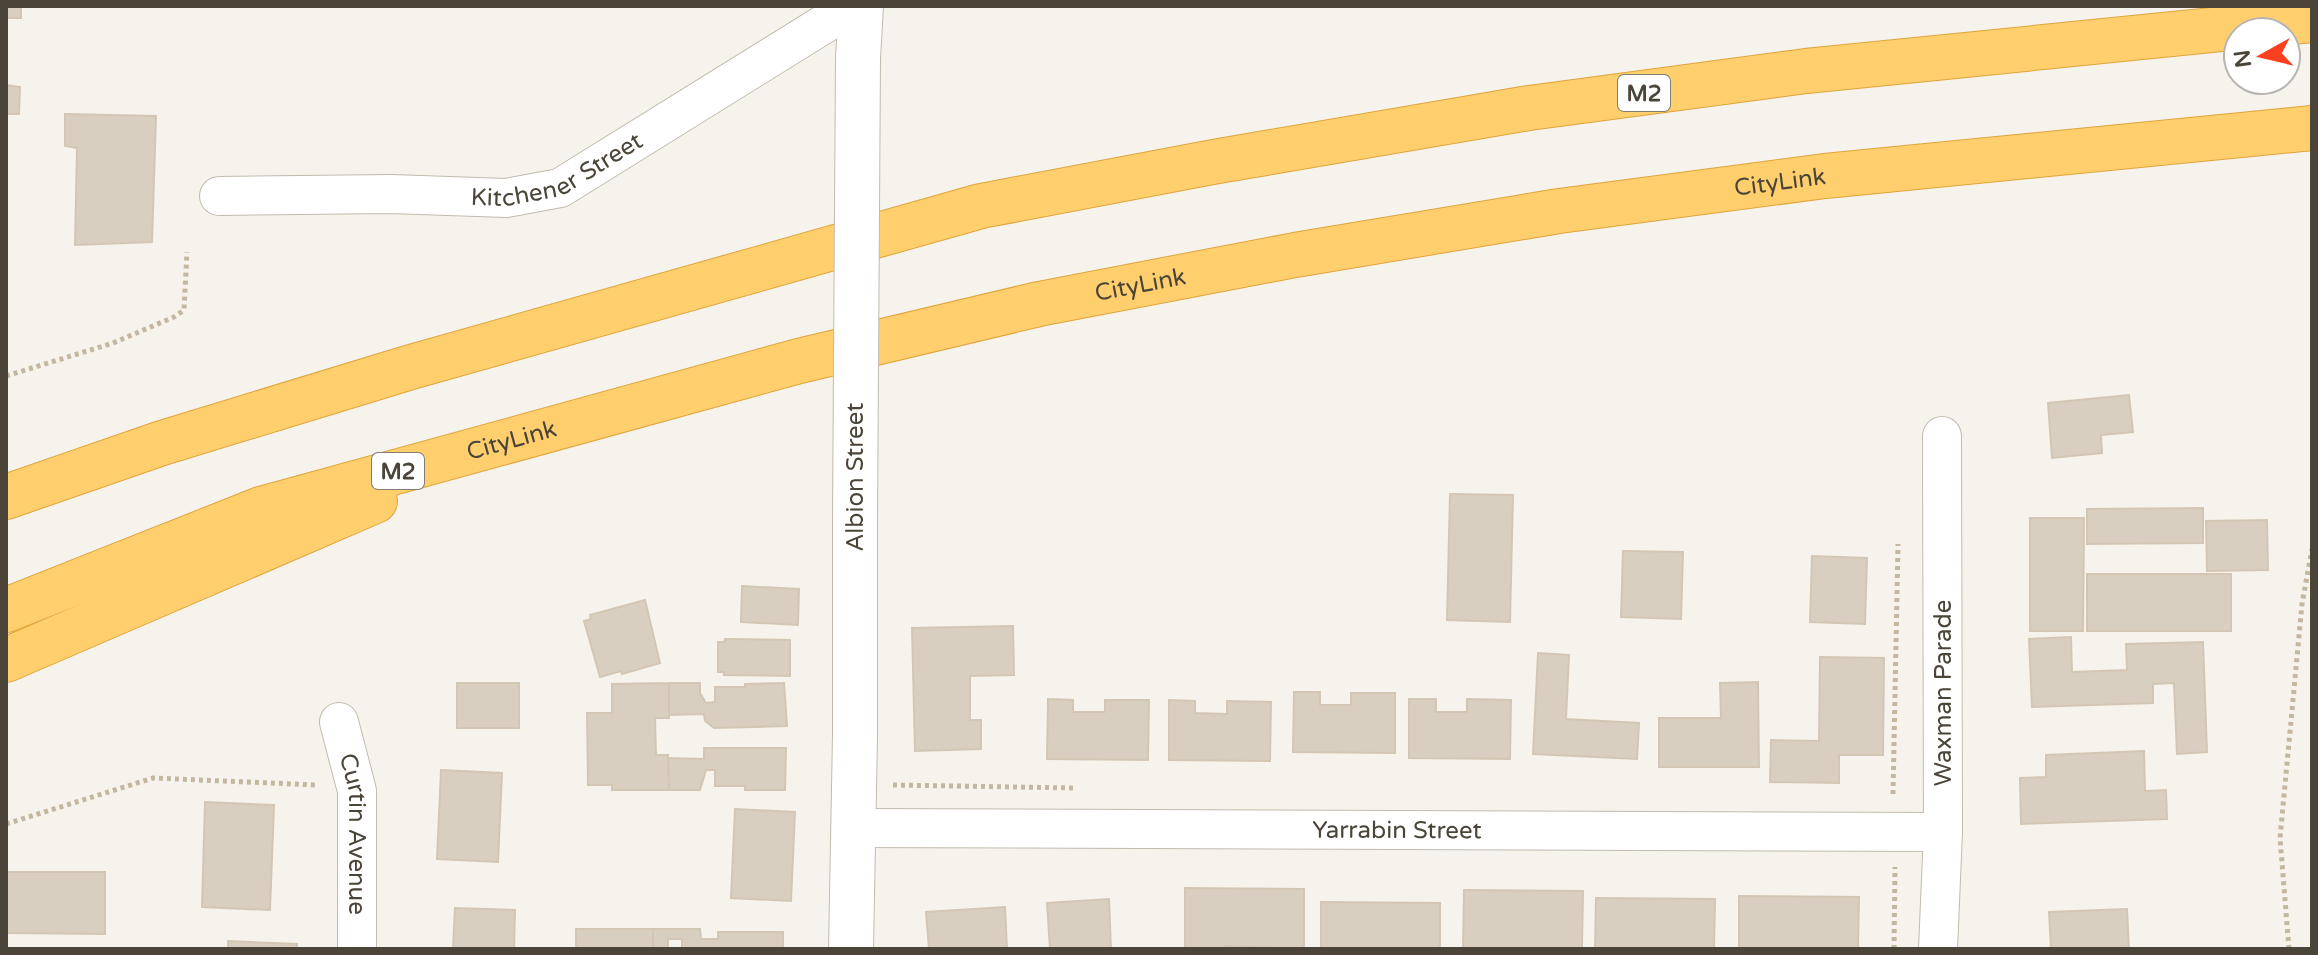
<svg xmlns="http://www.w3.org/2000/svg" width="2318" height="955" viewBox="0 0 2318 955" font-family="'Varela Round',sans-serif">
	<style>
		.building { fill: #d8cfc1; stroke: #d3c7b4; stroke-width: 2 }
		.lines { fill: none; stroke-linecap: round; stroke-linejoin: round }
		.minor-casing { stroke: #c2bbae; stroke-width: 40 }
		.tertiary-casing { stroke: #c2bbae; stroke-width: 46 }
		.motorway-casing { stroke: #e0a43c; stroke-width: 46 }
		.path { stroke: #c4b79f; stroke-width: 5; stroke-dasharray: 4 4; stroke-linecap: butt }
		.minor { stroke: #fff; stroke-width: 38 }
		.tertiary { stroke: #fff; stroke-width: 44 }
		.motorway { stroke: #ffcf6e; stroke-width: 44 }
		.tertiary-bridge-casing { stroke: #c2bbae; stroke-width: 46; stroke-linecap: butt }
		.tertiary-bridge { stroke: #fff; stroke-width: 44 }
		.labels { text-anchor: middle; stroke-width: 6; stroke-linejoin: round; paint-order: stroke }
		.shield { fill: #fff; stroke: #817c74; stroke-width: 2 }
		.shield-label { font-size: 22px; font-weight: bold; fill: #4b4439 }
		.street-label { font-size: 24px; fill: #4b4439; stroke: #fff }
	</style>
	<rect width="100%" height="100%" fill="#f6f3ec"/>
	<path class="building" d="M6 6H21V18H6Z
		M6 85 20 87 19 114H6Z
		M65 114 156 116 152 242 75 245 77 148 65 146Z
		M2129 395 2133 432 2101 435 2102 453 2052 458 2048 403Z
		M1450 494 1513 495 1510 622 1447 620Z
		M2203 508V543L2087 544V509Z
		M2030 518H2084L2083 631H2030Z
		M2267 520 2268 570 2207 571 2206 521Z
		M1623 551 1683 552 1681 619 1621 617Z
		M1812 556 1867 558 1865 624 1810 622Z
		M2087 574H2231V631H2087Z
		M742 586 799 589 798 625 741 622Z
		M645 600 660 663 622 674 621 671 600 677 584 621 591 619 590 615Z
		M1013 626 1014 675 970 676V720H981V749L915 751 912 628Z
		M2071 637 2072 672 2127 670 2126 644 2203 642 2207 752 2177 754 2174 683 2153 684V703L2032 707 2029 639Z
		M725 639 790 640V676L724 675V672H718V642H724Z
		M1538 653 1569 655 1566 719 1639 723 1637 759 1533 754Z
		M1820 657 1884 658 1883 755H1839V783L1770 782 1771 740 1819 741Z
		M1758 682 1759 767H1659V718H1721L1720 683Z
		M457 683H519V728H457Z
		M669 683V718H655L656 755H668L669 790H612V785H588L587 713H612V684Z
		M669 683H700V693L706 703 715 702V687H745V684L784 683 787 726 714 728 705 721 704 714 669 715Z
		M1294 692H1320V705H1351V693H1395V753L1293 752Z
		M1048 699 1073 700V712H1105V700H1149L1148 760 1047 759Z
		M1409 699H1436V712H1467V699L1511 700 1510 759 1409 758Z
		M1169 700 1195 701V713L1227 714V701L1271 702 1270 761 1169 760Z
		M704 748H786L785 790H745V786H715V770H706L700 790H669L668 758 704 759Z
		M2144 751 2145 791 2166 790 2167 819 2021 824 2020 778 2046 777V755Z
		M441 770 502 773 498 862 437 859Z
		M205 802 274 805 270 910 202 907Z
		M735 809 795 812 791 901 731 898Z
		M6 872H105V934L6 933Z
		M1185 888 1304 889V949L1225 946V949H1185Z
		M1464 890 1583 891 1582 949H1463Z
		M1739 896 1859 897 1858 949H1739Z
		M1596 898 1715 899 1714 949H1595Z
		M1109 899 1111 949H1050L1047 903Z
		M1321 902 1440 903V949H1321Z
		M1005 907 1007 949H929L926 912Z
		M455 908 515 910 514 949H453Z
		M2127 909 2129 949H2051L2049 912Z
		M576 929H653V949H576Z
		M653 929H700L701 939H718V932H783V949H682V939H668V949H653Z
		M228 941 297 944V949H228Z"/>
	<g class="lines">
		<defs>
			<g id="minor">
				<path id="s1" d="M219 196 391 194 506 198 560 188 853 6"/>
				<path id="s2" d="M339 722 357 791V949"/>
				<path id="s3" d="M853 828 1943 832"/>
				<path d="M1938 949 1943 832 1942 436"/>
			</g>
			<path id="tertiary" d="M858 58 861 6
				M851 949 855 736V520"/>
			<g id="motorway">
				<path d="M6 497 162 443 411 367 981 206 1213 162 1529 108 1806 71 2312 20"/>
				<path id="s4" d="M6 610 261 509 799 361 1039 304 1295 255 1559 211 1825 176 2312 128"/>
				<path d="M6 660 375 501"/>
			</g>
		</defs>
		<use href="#minor" class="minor-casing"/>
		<use href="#tertiary" class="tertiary-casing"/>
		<use href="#motorway" class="motorway-casing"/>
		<path class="path" d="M6 376 113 343 174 317 184 310 187 252
			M893 785 1075 788
			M1893 794 1898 544
			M6 824 153 778 317 785
			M1894 949 1895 867
			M2289 949 2280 838 2302 604 2312 549"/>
		<use href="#minor" class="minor"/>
		<use href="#tertiary" class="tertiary"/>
		<use href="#motorway" class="motorway"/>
		<defs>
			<path id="tertiary-bridge" d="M855 520 858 58"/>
		</defs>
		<use href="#tertiary-bridge" class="tertiary-bridge-casing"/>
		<use href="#tertiary-bridge" class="tertiary-bridge"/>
	</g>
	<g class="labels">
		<g class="shield">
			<rect x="1618" y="75" width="52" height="36" rx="6"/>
			<rect x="372" y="453" width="52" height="36" rx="6"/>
		</g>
		<g class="shield-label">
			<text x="1644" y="101">M2</text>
			<text x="398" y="479">M2</text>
		</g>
		<g class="street-label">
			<text dy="8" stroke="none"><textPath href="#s1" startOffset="344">Kitchener Street</textPath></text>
			<text dy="8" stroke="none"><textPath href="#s4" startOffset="1830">CityLink</textPath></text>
			<text dy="8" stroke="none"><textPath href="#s4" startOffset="1182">CityLink</textPath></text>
			<text dy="8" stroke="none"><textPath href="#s4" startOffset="534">CityLink</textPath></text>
			<text transform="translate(855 477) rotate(-90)" y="8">Albion Street</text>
			<text transform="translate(1943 693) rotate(-90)" y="8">Waxman Parade</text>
			<text dy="8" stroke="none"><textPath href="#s3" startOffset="544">Yarrabin Street</textPath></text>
			<text dy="8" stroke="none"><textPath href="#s2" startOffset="114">Curtin Avenue</textPath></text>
		</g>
	</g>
	<rect width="2318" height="955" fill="none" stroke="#4b4439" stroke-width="16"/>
	<g transform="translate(2262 56) rotate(262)"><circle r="38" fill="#ffffff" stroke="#b7b4b0" stroke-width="2"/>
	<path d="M0-6L14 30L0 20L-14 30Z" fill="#fc3f1d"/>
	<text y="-12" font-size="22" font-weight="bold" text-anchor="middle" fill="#4b4439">N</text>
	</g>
</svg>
